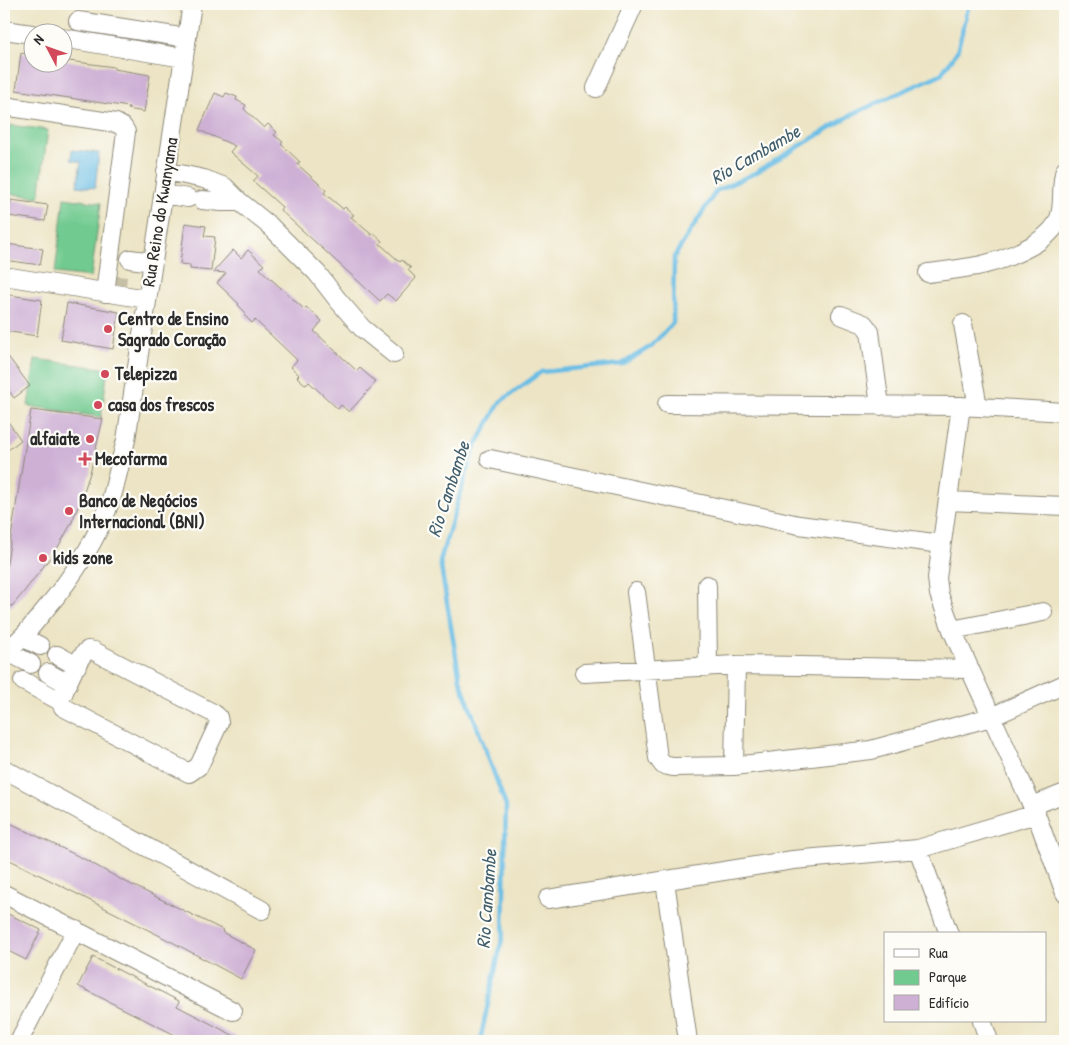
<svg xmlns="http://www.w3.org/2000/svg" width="1069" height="1045" viewBox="0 0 1069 1045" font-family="'Patrick Hand',sans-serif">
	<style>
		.green { fill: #71ca90; stroke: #4e7a5e }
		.water { fill: #69bde5; stroke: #4a7488 }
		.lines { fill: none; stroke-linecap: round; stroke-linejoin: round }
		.stream { stroke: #69bde5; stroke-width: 4.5 }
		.building { fill: #ceb0d5 }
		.minor-tunnel { stroke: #c5bfa5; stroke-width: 18; stroke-dasharray: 18 9; stroke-linecap: butt }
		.minor-casing { stroke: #8c8878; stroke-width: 20 }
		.path { stroke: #8c8878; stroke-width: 2.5; stroke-dasharray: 4 4; stroke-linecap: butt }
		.minor { stroke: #fff; stroke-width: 18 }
		.poi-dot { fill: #d1495b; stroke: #fdfcf7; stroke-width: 2 }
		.labels { text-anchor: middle; stroke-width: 4.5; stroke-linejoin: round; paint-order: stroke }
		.street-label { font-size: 18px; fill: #2b2b2b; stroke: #fdfcf7 }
		.poi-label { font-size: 18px; font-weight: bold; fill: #2b2b2b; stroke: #fdfcf7; text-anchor: start }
		.water-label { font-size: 19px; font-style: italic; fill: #415e6c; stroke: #fdfcf7 }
	</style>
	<rect width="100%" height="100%" fill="#fdfcf7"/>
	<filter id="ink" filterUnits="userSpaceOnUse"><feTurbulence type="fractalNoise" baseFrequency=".02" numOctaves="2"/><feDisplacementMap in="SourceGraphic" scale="10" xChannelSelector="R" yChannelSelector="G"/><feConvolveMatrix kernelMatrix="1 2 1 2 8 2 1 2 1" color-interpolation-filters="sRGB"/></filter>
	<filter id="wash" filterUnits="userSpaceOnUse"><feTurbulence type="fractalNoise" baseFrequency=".0096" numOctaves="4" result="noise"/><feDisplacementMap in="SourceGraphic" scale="20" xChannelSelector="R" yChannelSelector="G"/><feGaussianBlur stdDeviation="1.12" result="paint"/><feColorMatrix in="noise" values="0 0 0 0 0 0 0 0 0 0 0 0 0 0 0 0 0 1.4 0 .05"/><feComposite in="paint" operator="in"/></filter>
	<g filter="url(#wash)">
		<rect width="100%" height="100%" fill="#ece4c4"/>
		<path class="green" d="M9 125 48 130 39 197 4 193V160Z
			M64 198 101 203 91 277 55 273Z
			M35 359 108 369 101 417 28 406Z"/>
		<path class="water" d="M72 150 99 153 95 188 77 186 81 162 71 160Z"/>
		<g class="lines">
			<path class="stream" d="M480 1041 503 934 506 806 460 680 440 561 473 451 500 402 541 372 622 364 650 347 673 323 674 257 716 191 755 173 853 114 941 74 957 52 969 4"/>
		</g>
		<g id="blocks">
			<path class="building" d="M21 53 32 55V62H62V60L114 67V69L150 75 144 112 128 109 129 107 16 90Z
				M215 93 224 97 226 93 237 97 236 100 246 105 244 109 264 128 268 124 277 132 274 135 283 142 281 144 300 162 297 164 326 190 324 193 343 209 345 207 354 215 351 217 372 235 373 233 382 241 380 244 400 262 402 260 411 268 408 270 416 278 396 301 387 294 380 301 280 210 282 207 253 181 258 176 230 152 235 146 199 130Z
				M11 200 48 205 45 221 8 216Z
				M185 223 206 226 204 236 215 237 211 271 190 269V265L180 264Z
				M6 244 43 249 40 265 4 260Z
				M233 250 241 258 248 250 264 265 260 269 304 309 306 307 322 321 314 331 357 371 360 368 376 382 349 412 341 405 338 409 309 382 306 385 297 377 299 375 291 367 297 360 255 320 252 323 244 315 246 313 238 305 239 304 217 283 226 273 213 272Z
				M4 294 42 300 37 336 4 331Z
				M67 303 119 312 113 349 61 340Z
				M4 351 30 386 14 398 4 384Z
				M31 410 103 419 90 473 81 500 71 524 57 549 23 593 12 606 4 605V582Z
				M4 416 21 440 4 453Z
				M4 820 86 860 120 879 223 930 222 932 256 950 241 979 174 943 4 857Z
				M4 912 41 930 26 960 4 949Z
				M93 957 179 1001 177 1006 244 1041H187L78 986Z"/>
		</g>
	</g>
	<g filter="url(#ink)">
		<use href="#blocks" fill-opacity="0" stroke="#8c8878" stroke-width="1"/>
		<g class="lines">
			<path class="minor-tunnel" d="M116 285 126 286"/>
			<defs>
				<path id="minor" d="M78 21 187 38
					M4 30 32 34
					M62 38 184 58
					M596 88 634 4
					M4 106 116 123 123 127 126 132 105 293
					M166 171 204 179 225 187 240 202 270 226 317 273 337 299 362 328 394 354
					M163 194 188 198
					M202 200 221 202H240
					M130 259 153 262
					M928 273C968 268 995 266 1031 246 1040 241 1051 233 1057 223 1066 207 1059 187 1065 170
					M4 276 147 299
					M841 315 864 324 870 332 880 406
					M963 324 978 407
					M667 404 961 406 1065 412
					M961 406 937 578 939 594 952 630 1036 814 1065 893
					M490 459 799 525 941 544
					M948 501 1065 506
					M707 585 708 667
					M636 592 658 758 663 765 673 767 734 766 871 750 991 717 1065 684
					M952 630 1043 612
					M22 637 40 646
					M88 650 94 651 213 713 218 717 219 723 199 766 189 773 63 707 60 701C66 688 77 657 88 650Z
					M6 651 31 664
					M4 652C20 642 32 626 44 611 73 577 98 539 112 496 117 478 121 459 126 440L192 4
					M57 655 77 666
					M48 673 68 684
					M584 673 736 665 970 669
					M23 681 60 701
					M734 766 736 665
					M4 769 262 910
					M1032 806 1065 793
					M918 849 949 934
					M665 881 688 1041
					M4 894 233 1011
					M548 899 793 860 918 849 1036 814
					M982 1021 989 1041
					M19 1041 76 930"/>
			</defs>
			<use href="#minor" class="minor-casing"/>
			<path class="path" d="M157 4 175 7"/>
			<use href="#minor" class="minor"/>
		</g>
	</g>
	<g class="poi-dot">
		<circle cx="108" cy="329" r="5"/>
		<circle cx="105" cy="374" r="5"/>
		<circle cx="98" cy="405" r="5"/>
		<circle cx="90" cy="439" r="5"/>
		<path d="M82.5 451.5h5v5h5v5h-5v5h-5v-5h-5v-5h5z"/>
		<circle cx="69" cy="511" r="5"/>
		<circle cx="43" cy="558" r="5"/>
	</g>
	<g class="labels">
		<g class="street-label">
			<text transform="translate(160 212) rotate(-81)" y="6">Rua Reino do Kwanyama</text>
		</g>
		<g class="poi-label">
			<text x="118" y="325">Centro de Ensino<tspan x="118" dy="21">Sagrado Coração</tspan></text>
			<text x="115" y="380">Telepizza</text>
			<text x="108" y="411">casa dos frescos</text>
			<text x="80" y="445" text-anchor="end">alfaiate</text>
			<text x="95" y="465">Mecofarma</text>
			<text x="79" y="507">Banco de Negócios<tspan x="79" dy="21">Internacional (BNI)</tspan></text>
			<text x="53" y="564">kids zone</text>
		</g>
		<g class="water-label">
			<text transform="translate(755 154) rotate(-30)" y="7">Rio Cambambe</text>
			<text transform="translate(448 489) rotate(-72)" y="7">Rio Cambambe</text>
			<text transform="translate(486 899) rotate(-86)" y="7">Rio Cambambe</text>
		</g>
	</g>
	<rect width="1069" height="1045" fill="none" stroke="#fdfcf7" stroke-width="20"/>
	<rect x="884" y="932" width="162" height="90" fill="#fdfcf7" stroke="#a9a8a5"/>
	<rect x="894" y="949" width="25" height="8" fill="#ffffff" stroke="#a9a8a5"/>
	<text x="929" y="958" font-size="15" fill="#2b2b2b">Rua</text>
	<rect x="894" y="970" width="25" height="15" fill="#71ca90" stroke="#a9a8a5"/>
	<text x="929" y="982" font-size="15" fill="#2b2b2b">Parque</text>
	<rect x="894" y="995" width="25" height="15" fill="#ceb0d5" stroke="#a9a8a5"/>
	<text x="929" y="1008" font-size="15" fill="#2b2b2b">Edifício</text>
	<g transform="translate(48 48) rotate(311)"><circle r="24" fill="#fdfcf7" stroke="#a9a8a5"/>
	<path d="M0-4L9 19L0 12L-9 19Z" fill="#d1495b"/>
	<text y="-8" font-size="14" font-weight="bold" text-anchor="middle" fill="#2b2b2b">N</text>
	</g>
</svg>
